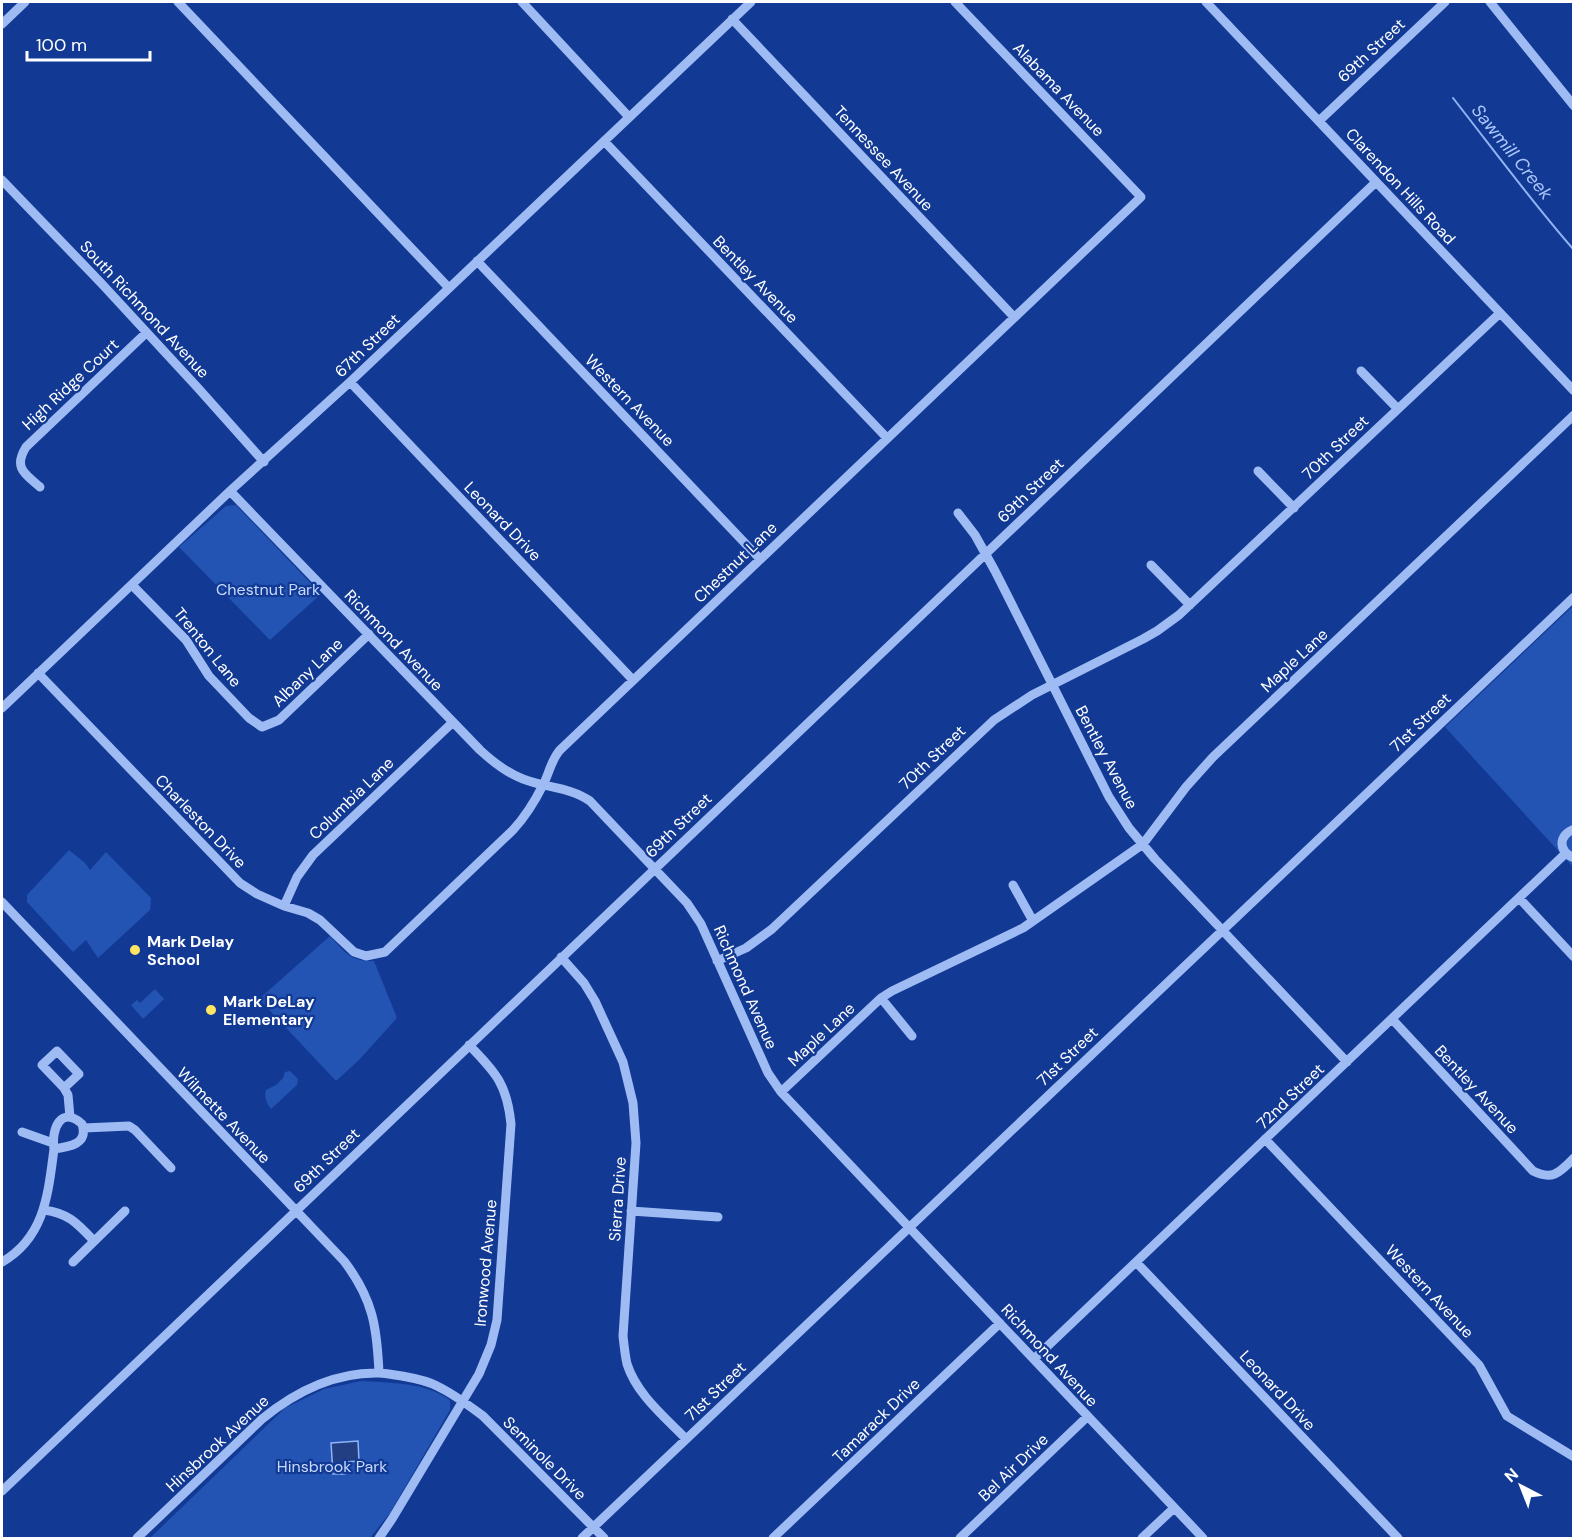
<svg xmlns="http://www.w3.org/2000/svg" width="1575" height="1540" viewBox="0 0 1575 1540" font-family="'DM Sans',sans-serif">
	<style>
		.green { fill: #2353b3 }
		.water { fill: #223f83; stroke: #91b3f6; stroke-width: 1.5 }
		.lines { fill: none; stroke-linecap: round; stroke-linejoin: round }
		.stream { stroke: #91b3f6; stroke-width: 2 }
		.minor { stroke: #9fbbf3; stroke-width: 9 }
		.poi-dot { fill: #ffe561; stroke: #123a94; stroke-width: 2 }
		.labels { text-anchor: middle; stroke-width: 4.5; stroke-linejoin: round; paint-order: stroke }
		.street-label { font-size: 16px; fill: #fff; stroke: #123a94 }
		.park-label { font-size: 16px; fill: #c7d9fd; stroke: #123a94 }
		.poi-label { font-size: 16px; font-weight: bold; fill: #fff; stroke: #123a94; text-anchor: start }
		.water-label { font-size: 18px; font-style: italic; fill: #acc6fa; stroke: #123a94 }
	</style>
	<rect width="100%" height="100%" fill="#123a94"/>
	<path class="green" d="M236 505 321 594 270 640 179 547 226 506Z
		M1573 606V867L1445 727Z
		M69 850 85 863 90 870 106 852 151 898 150 910 98 958 86 940 73 952 27 902V895Z
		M330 936C345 952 350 962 374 961L397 1018 358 1061 336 1081 259 999Z
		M155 989 164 999 143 1019 131 1005 137 1000 140 1003Z
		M290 1071 298 1079 297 1085 271 1109C266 1103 264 1097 266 1090L276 1085 283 1078 285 1072Z
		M361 1381C392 1383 424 1382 450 1400V1410L390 1513 370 1538H150L285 1408 324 1389Z"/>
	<path class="water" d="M358 1441 359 1461 345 1462V1474H333L331 1443Z"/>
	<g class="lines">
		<path class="stream" d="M1453 98C1493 149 1531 201 1574 250"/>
		<path class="minor" d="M178 2 449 288
			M522 2 629 117
			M1206 2 1574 391
			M1490 2 1574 106
			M732 19 1014 317
			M2 24 25 2
			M1319 121 1445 2
			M604 141 887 438
			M2 180 102 284 198 388 264 462
			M477 261 760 559
			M1361 371 1397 408
			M350 382 633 680
			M1258 471 1294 508
			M40 487C25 474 13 468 26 447L146 333
			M230 491 480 750C493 762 507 773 523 779 546 788 570 787 590 801L687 903 701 924 768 1073 781 1092 1203 1538
			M958 513 975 535 995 571 1109 797 1129 828 1155 859 1347 1062
			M1151 565 1190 605
			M132 585 186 640 209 676 249 718 262 727 279 720 369 634
			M38 673 240 883 257 894 284 906 308 913 320 920 354 952 366 956 385 952 513 830C525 817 535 801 543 785 549 774 551 760 560 750L1141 197 955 2
			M2 708 230 491 350 382 751 2
			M1574 829C1558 836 1558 851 1574 858
			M1013 885 1033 921
			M1519 898 1574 957
			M2 902 344 1261C373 1299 377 1327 379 1373
			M284 906 297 877 313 855 453 722
			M561 957 584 983 595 1001 623 1062 633 1103 636 1143 623 1336C624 1345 625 1355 627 1364 637 1395 665 1417 686 1439
			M717 961 746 948 772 929 994 720 1032 695 1143 639 1157 631 1179 615 1500 313
			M881 998 912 1036
			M1392 1019 1533 1171C1553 1181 1560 1172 1574 1158
			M64 1088 79 1074 57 1051 42 1065 64 1088 68 1095 70 1117
			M781 1092 881 998 892 991 1023 928 1143 844 1186 787 1213 757 1574 415
			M84 1128 129 1126 135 1130 171 1168
			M22 1132 53 1143
			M1265 1139 1479 1365 1507 1416 1574 1457
			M44 1210C68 1213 77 1223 94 1241
			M631 1211 718 1217
			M2 1262C45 1237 48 1194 54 1149 69 1147 89 1144 82 1124 61 1105 51 1129 54 1149
			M73 1262 125 1211
			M1136 1262 1398 1538
			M1034 1359 1566 853
			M2 1491 1376 182
			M137 1538 262 1419C295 1392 335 1372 379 1373 386 1373 394 1375 402 1376 413 1378 426 1380 437 1386 454 1394 468 1405 483 1416L604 1538
			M379 1538 392 1519 479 1374 491 1345 497 1320 511 1124C507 1084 496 1073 469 1045
			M582 1538 1574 597
			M773 1538 1000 1323
			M960 1538 1087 1417
			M1142 1538 1174 1508"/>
	</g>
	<g class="poi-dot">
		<circle cx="135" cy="950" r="6"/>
		<circle cx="211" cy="1010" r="6"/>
	</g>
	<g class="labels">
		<g class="street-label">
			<text transform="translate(1371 50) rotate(-43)" y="6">69th Street</text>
			<text transform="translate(1059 89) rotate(46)" y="6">Alabama Avenue</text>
			<text transform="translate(884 158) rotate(47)" y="6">Tennessee Avenue</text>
			<text transform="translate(1401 186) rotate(47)" y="6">Clarendon Hills Road</text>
			<text transform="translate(756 279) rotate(46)" y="6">Bentley Avenue</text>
			<text transform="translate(145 309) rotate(47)" y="6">South Richmond Avenue</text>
			<text transform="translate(367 345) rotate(-44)" y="6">67th Street</text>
			<text transform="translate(70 384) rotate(-43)" y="6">High Ridge Court</text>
			<text transform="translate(630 400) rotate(46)" y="6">Western Avenue</text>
			<text transform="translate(1335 447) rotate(-44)" y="6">70th Street</text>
			<text transform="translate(1030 490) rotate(-44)" y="6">69th Street</text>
			<text transform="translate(503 521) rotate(46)" y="6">Leonard Drive</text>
			<text transform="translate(735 562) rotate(-44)" y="6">Chestnut Lane</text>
			<text transform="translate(394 640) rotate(46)" y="6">Richmond Avenue</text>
			<text transform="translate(208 647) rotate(51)" y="6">Trenton Lane</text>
			<text transform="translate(1294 660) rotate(-43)" y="6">Maple Lane</text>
			<text transform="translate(307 672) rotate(-44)" y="6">Albany Lane</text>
			<text transform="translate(1420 722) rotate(-44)" y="6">71st Street</text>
			<text transform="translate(932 757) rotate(-44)" y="6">70th Street</text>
			<text transform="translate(1107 757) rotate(62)" y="6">Bentley Avenue</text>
			<text transform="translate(351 798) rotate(-44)" y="6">Columbia Lane</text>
			<text transform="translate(201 821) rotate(46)" y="6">Charleston Drive</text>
			<text transform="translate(678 825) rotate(-44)" y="6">69th Street</text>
			<text transform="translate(746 987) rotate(66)" y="6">Richmond Avenue</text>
			<text transform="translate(821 1034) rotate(-43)" y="6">Maple Lane</text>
			<text transform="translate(1067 1056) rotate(-44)" y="6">71st Street</text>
			<text transform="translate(1477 1089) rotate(47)" y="6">Bentley Avenue</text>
			<text transform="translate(1290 1096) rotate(-44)" y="6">72nd Street</text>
			<text transform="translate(224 1115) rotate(46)" y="6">Wilmette Avenue</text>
			<text transform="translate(326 1160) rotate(-44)" y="6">69th Street</text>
			<text transform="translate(617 1199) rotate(-86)" y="6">Sierra Drive</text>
			<text transform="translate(485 1263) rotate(-85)" y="6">Ironwood Avenue</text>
			<text transform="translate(1430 1291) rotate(47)" y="6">Western Avenue</text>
			<text transform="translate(1050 1355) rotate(47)" y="6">Richmond Avenue</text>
			<text transform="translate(1278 1390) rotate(47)" y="6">Leonard Drive</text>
			<text transform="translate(715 1391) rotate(-44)" y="6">71st Street</text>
			<text transform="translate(876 1420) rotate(-44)" y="6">Tamarack Drive</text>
			<text transform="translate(217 1443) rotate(-43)" y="6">Hinsbrook Avenue</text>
			<text transform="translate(545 1458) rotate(45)" y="6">Seminole Drive</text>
			<text transform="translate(1013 1467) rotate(-44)" y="6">Bel Air Drive</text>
		</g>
		<g class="park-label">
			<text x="268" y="595">Chestnut Park</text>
			<text x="332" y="1472">Hinsbrook Park</text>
		</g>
		<g class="poi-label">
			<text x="147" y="947">Mark Delay<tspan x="147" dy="18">School</tspan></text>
			<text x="223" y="1007">Mark DeLay<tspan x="223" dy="18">Elementary</tspan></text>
		</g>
		<g class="water-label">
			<text transform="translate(1512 152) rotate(51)" y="6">Sawmill Creek</text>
		</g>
	</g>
	<rect width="1575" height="1540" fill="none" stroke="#ffffff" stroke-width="6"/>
	<g transform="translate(1521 1486) rotate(318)" stroke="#123a94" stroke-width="4.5" paint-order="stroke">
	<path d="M0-4.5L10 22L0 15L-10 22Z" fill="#ffffff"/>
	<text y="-9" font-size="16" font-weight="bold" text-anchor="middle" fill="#ffffff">N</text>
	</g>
	<path d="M27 51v9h123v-9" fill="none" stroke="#ffffff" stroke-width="3"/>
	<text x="36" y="51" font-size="18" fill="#ffffff" stroke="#123a94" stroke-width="4.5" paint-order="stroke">100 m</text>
</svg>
